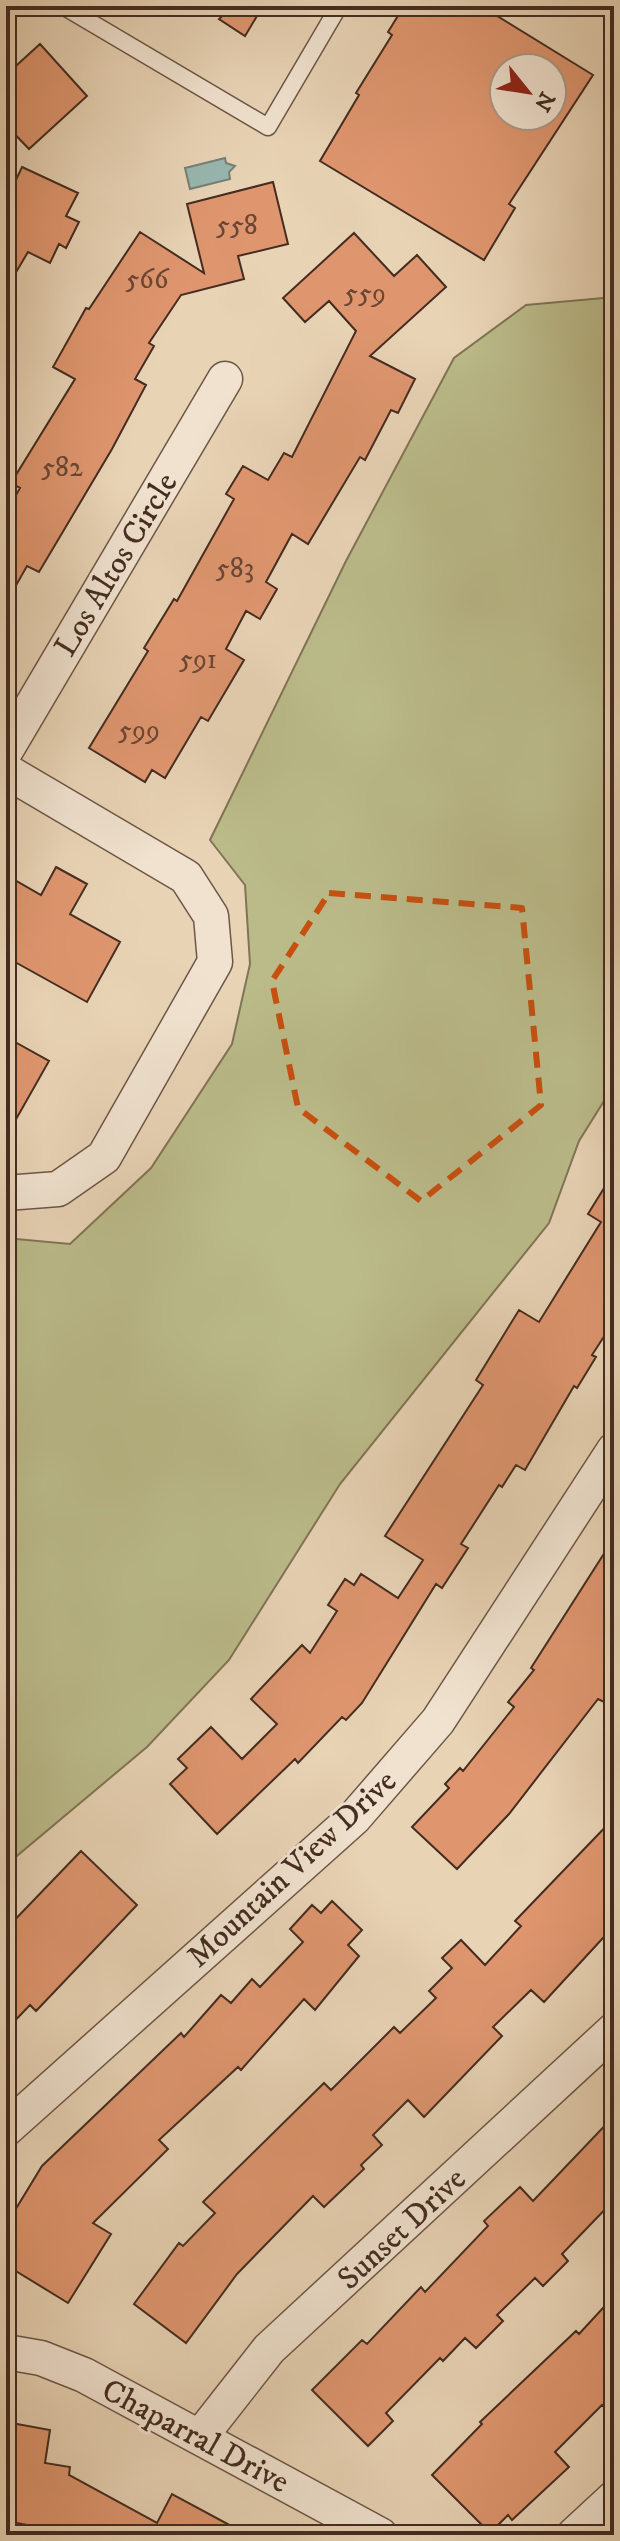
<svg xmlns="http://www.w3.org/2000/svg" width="620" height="2541" viewBox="0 0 620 2541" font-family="'IM FELL DW Pica',serif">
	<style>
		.green { fill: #bbbb8a; stroke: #807456; stroke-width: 2 }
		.water { fill: #97b7af; stroke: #767f76; stroke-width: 2 }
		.building { fill: #df966f; stroke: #442c21; stroke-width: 2; fill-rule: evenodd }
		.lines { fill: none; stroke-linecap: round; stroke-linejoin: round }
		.lane-casing { stroke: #6d5646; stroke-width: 19 }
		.street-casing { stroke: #6d5646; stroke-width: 37 }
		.lane { stroke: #f0e2cf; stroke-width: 16 }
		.street { stroke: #f0e2cf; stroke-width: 34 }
		.marked { fill: none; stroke: #c75010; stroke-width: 6; stroke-dasharray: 16 10; stroke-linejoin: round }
		.labels { text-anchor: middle; stroke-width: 6; stroke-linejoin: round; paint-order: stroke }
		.number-label { font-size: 28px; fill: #6b4634 }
		.street-label { font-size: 32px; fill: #442c21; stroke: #f0e2cf }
	</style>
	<rect width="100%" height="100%" fill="#e8d3b5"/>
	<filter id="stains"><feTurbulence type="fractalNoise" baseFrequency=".0025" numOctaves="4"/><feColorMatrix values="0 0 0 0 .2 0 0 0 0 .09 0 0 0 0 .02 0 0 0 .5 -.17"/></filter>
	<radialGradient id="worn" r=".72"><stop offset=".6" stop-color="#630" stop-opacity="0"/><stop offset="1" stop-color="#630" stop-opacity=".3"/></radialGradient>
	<path class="green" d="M614 297V1085L579 1141 549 1223 340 1484 229 1660 147 1747 6 1865V1238L70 1244 151 1168 232 1044 250 964 245 885 210 840 346 561 454 358 526 305Z"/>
	<path class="water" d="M225 158 226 163 235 166 229 172 230 179 190 189 185 168Z"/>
	<path class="building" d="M233 6H263L245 36 219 19Z
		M404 6H481L593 75 509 204 515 208 484 260 320 161 359 95 356 93 392 35 388 32ZM504 68H552V116H504Z
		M40 44 87 96 29 149 6 125V75Z
		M22 167 78 193 66 216 79 222 66 248 59 244 50 263 28 252 6 289V201Z
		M273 182 288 244 238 256 244 279 181 295 149 343 154 346 135 379 146 385 112 449 39 572 27 566 6 603V513L20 488 11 483 75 379 53 367 86 308 89 309 140 232 204 273 187 204Z
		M354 233 394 276 417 255 446 287 370 356 415 379 398 413 391 410 365 460 360 457 308 544 292 534 266 582 277 589 260 619 246 611 226 649 244 660 208 721 201 717 165 778 152 770 145 782 89 748 148 651 144 648 174 599 177 601 234 499 226 494 243 466 268 480 284 453 292 457 356 331 329 301 305 322 283 298Z
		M56 867 87 884 70 914 120 942 87 1002 6 957V875L41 895Z
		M6 1037 49 1061 6 1137Z
		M614 1172V1321L592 1355 596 1357 577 1388 574 1386 525 1470 516 1465 502 1487 499 1485 461 1544 468 1548 442 1588 436 1584 362 1703 346 1720 342 1717 298 1763 295 1759 217 1834 170 1784 187 1768 178 1759 211 1727 242 1759 277 1724 251 1699 302 1645 310 1653 337 1611 328 1605 345 1579 354 1585 361 1574 398 1598 423 1560 385 1536 483 1385 476 1380 519 1310 539 1322 601 1222 588 1214Z
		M614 1538V1687L604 1702 598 1699 509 1814 457 1869 412 1827 449 1788 445 1784 460 1768 463 1771 514 1707 508 1702 534 1670 531 1668Z
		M614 1818V1926L544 2002 531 1990 493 2027 502 2036 424 2117 408 2100 373 2135 382 2145 361 2165 364 2169 324 2207 313 2196 237 2274 186 2343 134 2304 179 2243 183 2246 215 2213 203 2202 324 2083 331 2090 394 2027 400 2033 436 1998 429 1991 452 1968 442 1958 461 1940 485 1965 521 1926 515 1921Z
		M81 1851 137 1905 36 2011 30 2005 6 2030V1929Z
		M332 1901 362 1930 348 1945 359 1956 315 2010 304 1999 241 2070 238 2067 159 2140 168 2149 93 2223 111 2234 68 2303 6 2265V2225L42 2166 181 2033 184 2037 221 1995 231 2003 252 1979 260 1987 303 1942 290 1929 312 1905 321 1913Z
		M614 2116V2200L562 2254 568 2261 543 2286 535 2278 497 2315 503 2321 476 2348 465 2338 443 2361 440 2358 386 2413 393 2421 368 2446 312 2390 362 2340 367 2344 421 2287 425 2292 488 2226 484 2221 520 2187 533 2201Z
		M614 2296V2417L602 2405 555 2452 569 2467 512 2520 508 2515 490 2533 432 2475 482 2424 480 2422 576 2331 579 2334Z
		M6 2422 50 2430 45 2463 70 2467 69 2475 157 2523 172 2494 248 2535H79L6 2521Z"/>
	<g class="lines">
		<defs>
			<path id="lane" d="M63 6 268 127 339 6"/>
			<path id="street" d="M6 750 225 379
				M6 771 186 877 211 916 215 962 104 1157 58 1189 6 1193
				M6 2129 354 1818 438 1721 614 1450
				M6 2352 41 2358 84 2375 380 2535
				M200 2437 269 2349 614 2030
				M574 2535 614 2498"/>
		</defs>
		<use href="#lane" class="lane-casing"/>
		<use href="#street" class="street-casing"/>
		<use href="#lane" class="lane"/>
		<use href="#street" class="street"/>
	</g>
	<path class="marked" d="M329 893 522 908 541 1105 421 1201 298 1108 272 981Z"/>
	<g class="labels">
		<g class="number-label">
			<text x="237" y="234">558</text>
			<text x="147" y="288">566</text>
			<text x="365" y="302">559</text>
			<text x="62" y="476">582</text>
			<text x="235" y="577">583</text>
			<text x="198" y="668">591</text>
			<text x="139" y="739">599</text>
		</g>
		<g class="street-label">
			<text transform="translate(115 564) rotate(-59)" y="11">Los Altos Circle</text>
			<text transform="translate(291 1868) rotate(-43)" y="11">Mountain View Drive</text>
			<text transform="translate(401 2228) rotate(-43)" y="11">Sunset Drive</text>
			<text transform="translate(196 2435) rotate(28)" y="11">Chaparral Drive</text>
		</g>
	</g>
	<rect width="620" height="2541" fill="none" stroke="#e8d3b5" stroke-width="32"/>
	<rect x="8" y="8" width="604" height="2525" fill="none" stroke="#442c21" stroke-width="4"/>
	<rect x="16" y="16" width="588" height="2509" fill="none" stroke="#442c21" stroke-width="2"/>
	<g transform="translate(528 92) rotate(120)"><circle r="38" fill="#f0e2cf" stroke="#ab9989" stroke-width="2"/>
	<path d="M0-6L14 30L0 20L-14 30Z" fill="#8f2418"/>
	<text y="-12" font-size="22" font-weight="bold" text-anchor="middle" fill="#442c21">N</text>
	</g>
	<rect width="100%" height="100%" filter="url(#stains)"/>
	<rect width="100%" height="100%" fill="url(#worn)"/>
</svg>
